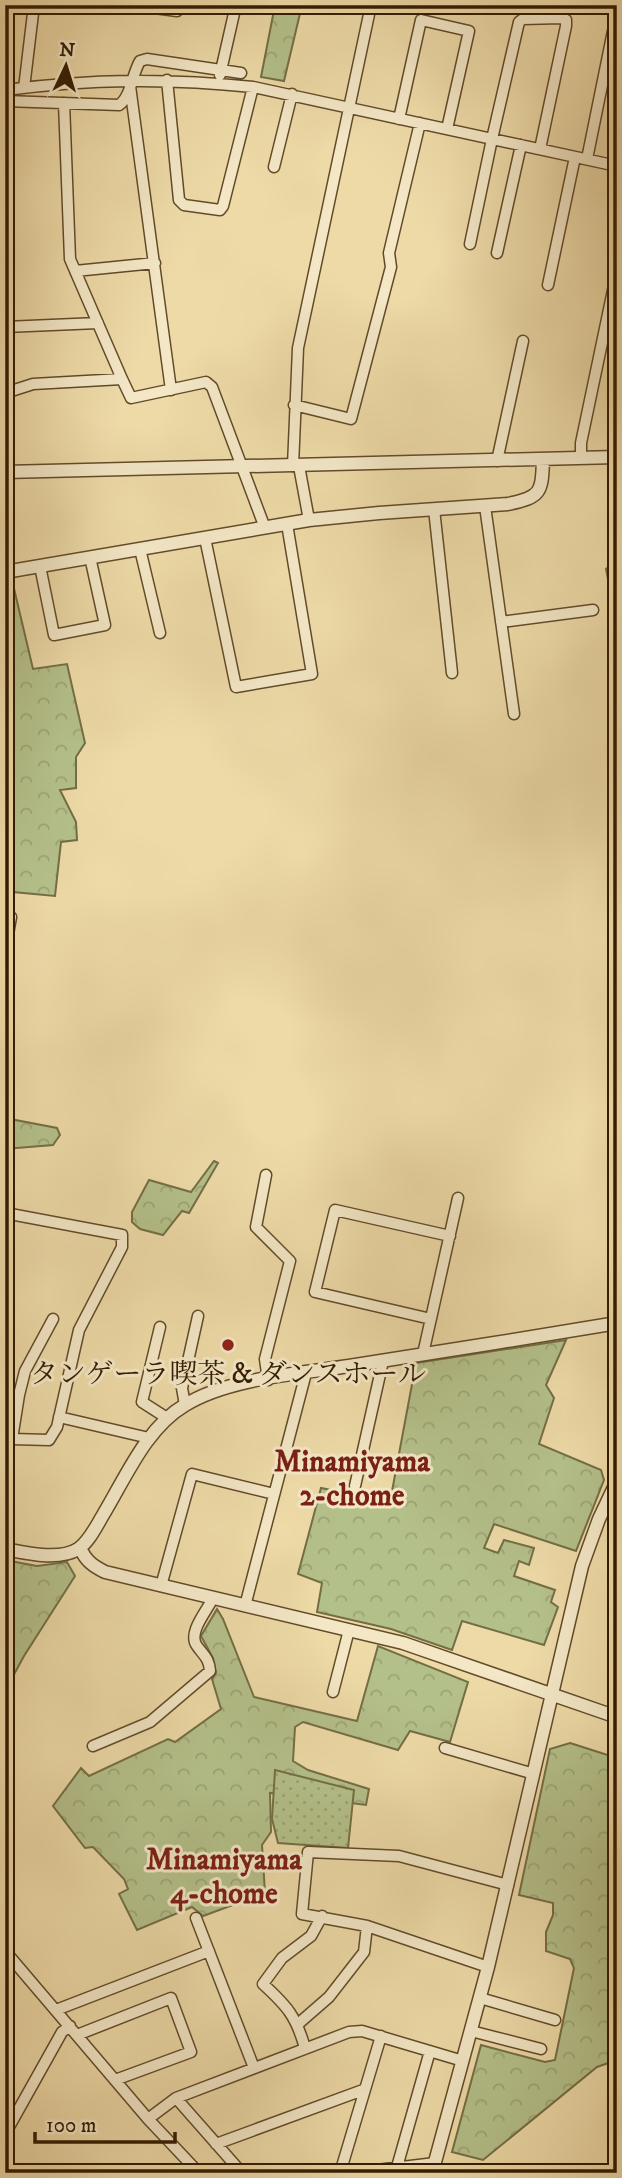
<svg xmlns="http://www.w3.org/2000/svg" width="622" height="2178" viewBox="0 0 622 2178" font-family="'IM FELL DW Pica','Noto Serif JP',serif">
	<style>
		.forest { fill: url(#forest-crowns); stroke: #746e45; stroke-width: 2 }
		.park { fill: url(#park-dots); stroke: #746e45; stroke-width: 2 }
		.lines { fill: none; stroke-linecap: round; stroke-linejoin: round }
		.minor-casing { stroke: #624b2a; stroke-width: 13 }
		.tertiary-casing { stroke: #624b2a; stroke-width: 15 }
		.minor { stroke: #f3e7c6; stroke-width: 10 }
		.tertiary { stroke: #f3e7c6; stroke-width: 12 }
		.poi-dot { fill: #8f2418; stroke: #f3e7c6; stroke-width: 2.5 }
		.labels { text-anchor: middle; stroke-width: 6; stroke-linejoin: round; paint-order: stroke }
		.poi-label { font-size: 28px; fill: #341b00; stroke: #f3e7c6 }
		.neighbourhood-label { font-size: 30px; font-weight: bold; fill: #7a1f14; stroke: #f3e7c6 }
	</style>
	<defs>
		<pattern id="forest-crowns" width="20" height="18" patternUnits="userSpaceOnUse" patternTransform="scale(1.75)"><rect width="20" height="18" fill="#b4c08a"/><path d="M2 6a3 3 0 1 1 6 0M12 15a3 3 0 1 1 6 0" fill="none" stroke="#9ba475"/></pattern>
		<pattern id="park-dots" width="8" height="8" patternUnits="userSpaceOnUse" patternTransform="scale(1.75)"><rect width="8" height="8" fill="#b4c08a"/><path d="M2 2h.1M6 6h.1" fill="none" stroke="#9ba475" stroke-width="1.8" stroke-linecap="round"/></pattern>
	</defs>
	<rect width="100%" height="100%" fill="#eddaa7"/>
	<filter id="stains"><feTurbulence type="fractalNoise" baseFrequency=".00286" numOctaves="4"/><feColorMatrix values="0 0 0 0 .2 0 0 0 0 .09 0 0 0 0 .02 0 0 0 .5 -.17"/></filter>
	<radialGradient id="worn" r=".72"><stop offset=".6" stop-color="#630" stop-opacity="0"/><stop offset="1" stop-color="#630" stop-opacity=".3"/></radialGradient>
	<path class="forest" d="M275 5H302L284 81 261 77Z
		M617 561V605L613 604 606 569Z
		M12 580 33 669 67 664 85 743 76 757V788L60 790 76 822 77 840 61 842 55 896 13 892 11 833 5 832V581Z
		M5 1118 57 1128 60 1135 53 1145 5 1149Z
		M214 1161 218 1163 189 1213 182 1211 163 1235 140 1229 132 1222V1212L149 1180 191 1192Z
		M566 1340 546 1385 554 1398 539 1444 601 1470 604 1480 576 1551 494 1524 484 1548 498 1553 504 1540 534 1548 529 1565 519 1561 514 1576 555 1590 551 1602 558 1607 544 1645 462 1621 452 1650 391 1629 317 1612 322 1583 298 1574 321 1488 390 1502 416 1363Z
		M5 1560 37 1566 67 1562 75 1576 24 1656 5 1691Z
		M217 1609 223 1619 254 1697 357 1721 378 1646 468 1682 450 1742 410 1731 398 1750 303 1722 295 1727 293 1761 308 1770 369 1789 366 1805 270 1793 271 1832 262 1845 265 1893 203 1916 192 1907 137 1930 119 1894 128 1889 124 1879 93 1847 85 1848 53 1806 81 1768 89 1776 168 1739 175 1742 221 1709 212 1679 216 1673 213 1658 201 1636Z
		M570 1743 617 1758V1871L612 1887H617V2060L597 2067 483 2160 452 2152 481 2045 545 2062 555 2060 574 1968 570 1959 546 1951V1932L553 1915V1903L519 1895 550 1749Z"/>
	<path class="park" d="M275 1770 354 1790 348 1848 278 1843 272 1819Z"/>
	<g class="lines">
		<defs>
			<path id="minor" d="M132 5 177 11 182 5
				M220 75 235 9
				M167 80 179 200 184 205 220 210 223 206 253 87
				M130 86 171 390
				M24 88 34 5
				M5 90C92 79 167 78 253 87L617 166
				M5 101 119 105C131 97 132 74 140 61L147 59 241 73
				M64 103 70 259 122 379 131 398 206 382 212 387 265 528
				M399 119 421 20 469 31 447 129
				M587 159 613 31
				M274 167 292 94
				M470 244 492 139 519 22 523 19 561 18 566 20V26L540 149
				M497 253 521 145
				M75 271 155 263
				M548 285 575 157
				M5 327 98 323
				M5 393 33 384 122 379
				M294 405 351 419 391 267 389 253 420 123
				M581 458V443L617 271
				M497 461 523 341
				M293 466 298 348 371 5
				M299 466 309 520
				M485 506 514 714
				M434 509 452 673
				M205 538 236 687 312 674 287 524
				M140 549 160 633
				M40 566 54 635 105 625 90 557
				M501 622 593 610
				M5 916 11 917 5 951
				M266 1175 256 1227 290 1261 265 1359 268 1380
				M5 1213 122 1235V1247L79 1330 57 1427 49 1440 12 1439 19 1395 25 1371 53 1319
				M431 1319 315 1292 335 1210 450 1236
				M160 1327 142 1402 167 1418
				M423 1354 458 1198
				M185 1405 182 1388 198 1316
				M59 1417 149 1438
				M355 1486 383 1361
				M161 1586 192 1474 274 1494
				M245 1606 306 1373
				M333 1692 349 1630
				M93 1746 150 1722 210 1671C209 1658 204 1656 197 1646 187 1633 207 1611 213 1598
				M445 1748 534 1774
				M196 1918 254 2068
				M5 1951 148 2119 199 2173
				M488 1967 367 1926 302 1914 308 1852 399 1856 508 1885
				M480 1998 555 2020
				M56 2010 209 1951
				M298 2024 329 1997 364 1952 367 1926
				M471 2031 541 2049
				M77 2035 171 1998 191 2052 115 2080
				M305 2048C296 2016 287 2006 263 1984L282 1958 311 1936 322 1916
				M176 2098 242 2173
				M148 2119 176 2098 349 2032 362 2031 463 2061
				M5 2134 62 2032 70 2026
				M216 2144 363 2090
				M397 2167 430 2051
				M340 2173 381 2036
				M352 2173 435 2163"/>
			<path id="tertiary" d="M5 472 617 457
				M5 572 309 520 379 513 508 504C541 497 542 493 543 459
				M80 1548C86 1561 93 1566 105 1572L403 1643 617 1717
				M5 1549C26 1553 59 1561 78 1549 89 1542 97 1525 103 1515 126 1477 146 1428 185 1405 229 1378 298 1374 349 1366 438 1352 528 1338 617 1323
				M432 2173 488 1967 582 1566 599 1519 617 1481"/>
		</defs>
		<use href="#minor" class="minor-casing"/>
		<use href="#tertiary" class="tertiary-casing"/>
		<use href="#minor" class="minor"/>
		<use href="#tertiary" class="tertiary"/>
	</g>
	<circle class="poi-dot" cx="228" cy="1345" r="7"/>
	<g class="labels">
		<g class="poi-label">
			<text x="228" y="1383">タンゲーラ喫茶 &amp; ダンスホール</text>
		</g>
		<g class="neighbourhood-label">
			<text x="352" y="1471">Minamiyama<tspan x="352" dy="34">2-chome</tspan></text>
			<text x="224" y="1869">Minamiyama<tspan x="224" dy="34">4-chome</tspan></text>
		</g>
	</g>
	<rect width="622" height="2178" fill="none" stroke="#eddaa7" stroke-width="28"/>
	<rect x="7" y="7" width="608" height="2164" fill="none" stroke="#341b00" stroke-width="3.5"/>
	<rect x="14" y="14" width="594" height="2150" fill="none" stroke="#341b00" stroke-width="2"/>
	<g transform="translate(66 66) rotate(4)" stroke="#f3e7c6" stroke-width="5" paint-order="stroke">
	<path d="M0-5L12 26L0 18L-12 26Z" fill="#341b00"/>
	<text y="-10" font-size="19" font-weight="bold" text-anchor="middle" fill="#341b00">N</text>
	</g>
	<path d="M35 2132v10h140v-10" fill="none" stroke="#341b00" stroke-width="3.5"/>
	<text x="46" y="2132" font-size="21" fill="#341b00" stroke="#f3e7c6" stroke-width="5" paint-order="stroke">100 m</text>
	<rect width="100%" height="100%" filter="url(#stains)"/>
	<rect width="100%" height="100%" fill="url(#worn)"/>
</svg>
